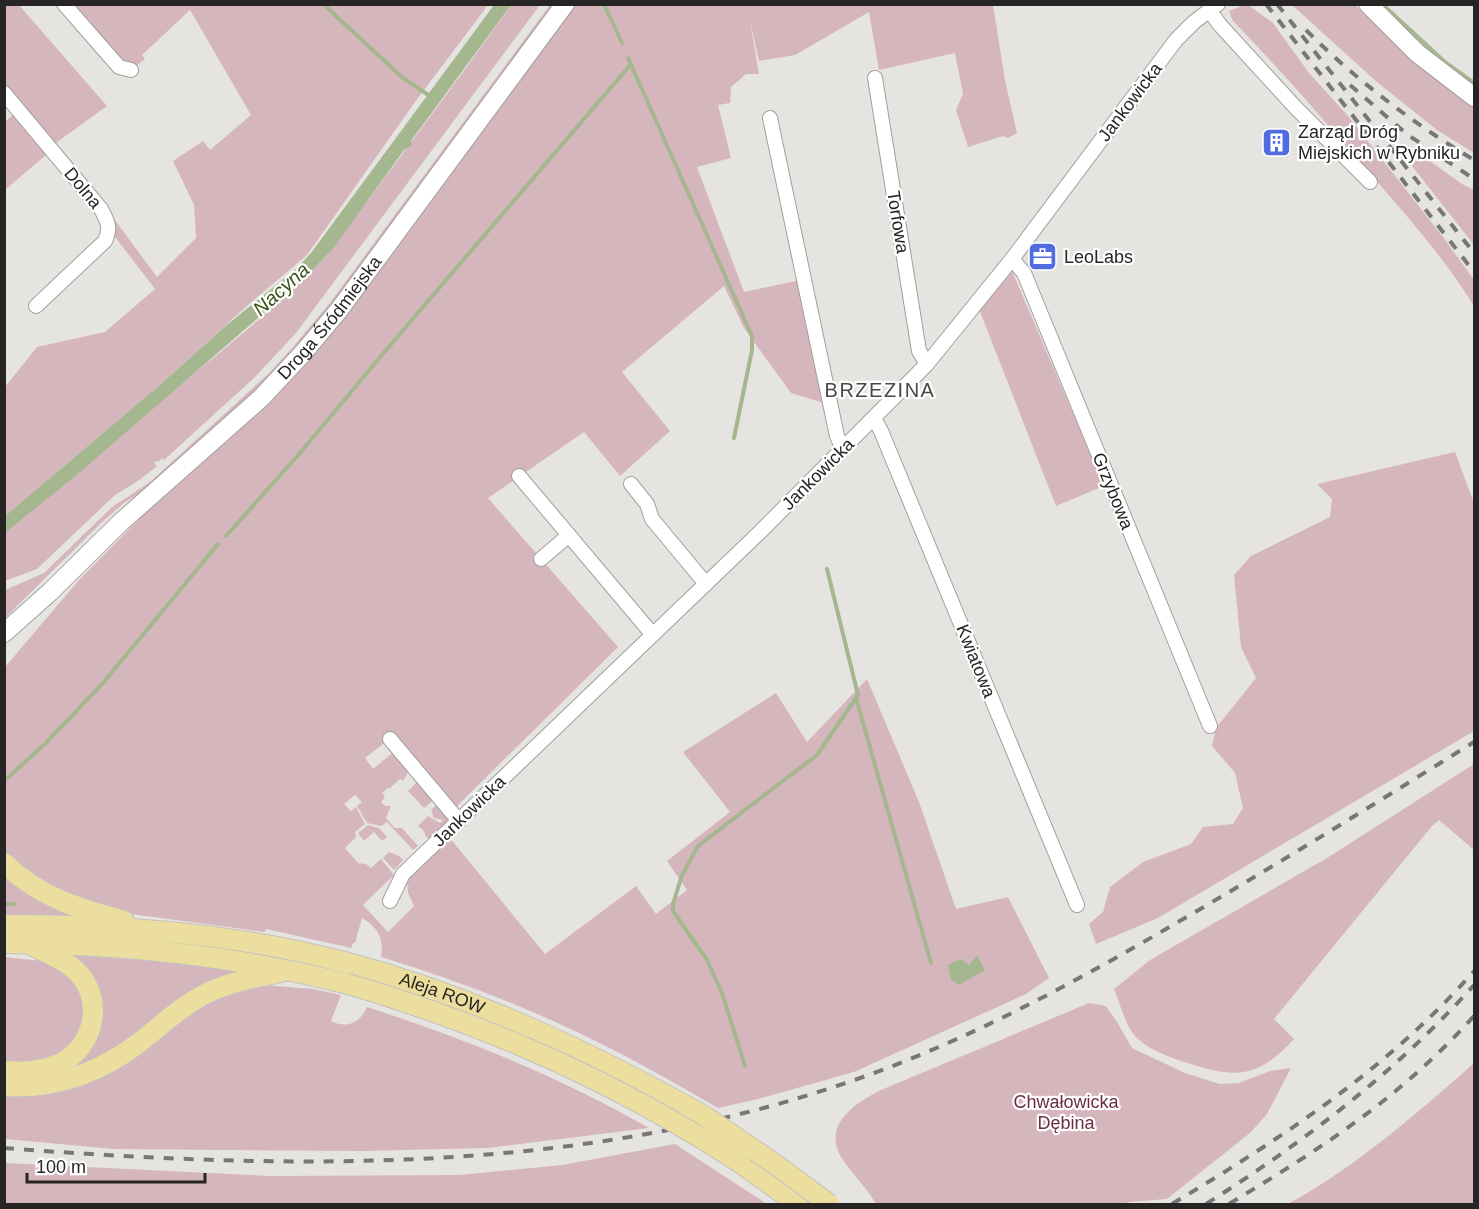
<svg xmlns="http://www.w3.org/2000/svg" width="1479" height="1209" viewBox="0 0 1479 1209" font-family="Helvetica,sans-serif">
	<style>
		.green { fill: #d6b6bd; fill-rule: evenodd }
		.water { fill: #a4b78f }
		.lines { fill: none; stroke-linecap: round; stroke-linejoin: round }
		.stream { stroke: #a4b78f; stroke-width: 4 }
		.street-casing { stroke: #a29f9d; stroke-width: 16 }
		.secondary-casing { stroke: #a29f9d; stroke-width: 20 }
		.primary-casing { stroke: #c2c2c2; stroke-width: 22 }
		.street { stroke: #fff; stroke-width: 14 }
		.secondary { stroke: #fff; stroke-width: 18 }
		.primary { stroke: #ecde9e; stroke-width: 20 }
		.rail { stroke: #787775; stroke-width: 4; stroke-dasharray: 10 10; stroke-linecap: butt }
		.primary-bridge-casing { stroke: #c2c2c2; stroke-width: 22; stroke-linecap: butt }
		.primary-bridge { stroke: #ecde9e; stroke-width: 20 }
		.labels { text-anchor: middle; stroke-width: 4.5; stroke-linejoin: round; paint-order: stroke }
		.street-label { font-size: 18px; fill: #262524; stroke: #fff }
		.poi-label { font-size: 18px; fill: #262524; stroke: #fff; text-anchor: start }
		.park-label { font-size: 18px; fill: #6b2d3f; stroke: #fff }
		.water-label { font-size: 20px; font-style: italic; fill: #3b5318; stroke: #fff }
		.neighbourhood-label { font-size: 20px; letter-spacing: 1.5px; fill: #4a4846; stroke: #fff }
	</style>
	<rect width="100%" height="100%" fill="#e6e4e1"/>
	<path class="green" d="M76 4 488 5 415 102 307 255 248 305 161 384 5 516V387L37 347 105 332 155 289 82 194 103 204 157 277 196 238 194 205 173 161 203 141 210 150 251 115 190 10 142 55 145 59 131 70 72 8Z
		M4 5H19L107 106 53 145 5 87Z
		M511 5H540L296 333 254 378 164 460 162 458 158 462 156 461 154 463 157 466 138 481 115 495 37 569 5 581V533C60 488 113 441 168 395 222 350 278 307 326 257L463 72Z
		M550 5H555L333 306 264 385 143 491 124 503 100 524 5 618V590L44 573 112 507 150 482 268 374 293 347 329 304Z
		M574 5H993L1005 80 1017 133 1008 138 1003 136 968 147 956 110 963 94 955 53 879 70 869 12 795 55 759 61 750 21 759 74H746L731 87 730 103 718 105 731 158 697 167 744 292 800 280 827 404 791 393 744 328 724 286 622 372 670 431 620 476 584 432 488 498 618 647 449 814 452 819 431 839 426 837 424 831 418 826 428 816 440 823 443 820 434 818 431 810 438 803 435 799 424 808 408 791 419 780 410 769 403 781 400 779 390 788H388L382 793 385 797 381 802 385 806H391L386 818 395 828H402L418 846 413 850 387 822 381 826 367 823 357 806 362 802 355 795 344 804 351 811 356 807 365 824 355 832 356 837 345 848 358 863 366 864 371 868 381 859 394 875 363 905 388 932 414 906 408 893 407 879 449 837 545 954 636 886 656 914 687 890 667 861 730 812 683 752 776 693 807 742 867 679 919 802 956 909 1008 897 1049 978 1026 994 854 1072 758 1099 718 1108C673 1082 628 1056 581 1034 517 1003 449 978 381 957 384 939 378 927 362 918L355 943H353L351 948 266 929 265 932 116 912 56 893 5 854V667L79 580 159 499 250 417ZM387 741 395 751 373 769 365 758Z
		M1245 5H1248L1273 23 1309 73 1348 116 1443 237 1474 280V306C1443 256 1403 211 1364 167 1321 117 1279 68 1233 21L1229 11Z
		M1292 5H1355L1418 66 1474 106V153L1437 130 1378 83Z
		M14 114 47 154 5 190V122Z
		M1420 154 1462 184 1474 190V245L1412 166Z
		M1012 271 1104 486 1056 506 979 309Z
		M1455 452 1474 503V731L1158 918 1096 944 1089 924 1103 912 1110 887 1143 862 1191 844 1203 827 1233 824 1243 808 1235 773 1212 746 1216 728 1256 678 1241 647 1234 575 1251 556 1330 517 1332 499 1317 484Z
		M1474 764V850L1439 820 1432 826 1274 1019 1294 1039C1254 1083 1230 1077 1178 1060 1163 1054 1145 1048 1134 1035 1125 1023 1120 1004 1114 989L1150 960 1327 858Z
		M368 825 379 828 387 837 382 841 374 832 364 841 358 833Z
		M389 852 399 856 403 860 394 870 383 858Z
		M4 872 75 916 5 915Z
		M5 933 161 939 281 957 367 977 366 981Z
		M72 955 179 963 242 971 133 1039 72 1072 5 1077 93 1040Z
		M4 957 43 961 58 967 80 988 86 1017 76 1041 54 1058 5 1065Z
		M263 985 313 989 341 995 331 1021C347 1029 360 1023 367 1007 466 1039 558 1076 649 1128L488 1148 362 1151 114 1149 5 1139 4 1092 51 1091 224 993Z
		M1089 1003 1106 1006 1117 1022 1132 1048 1185 1073 1220 1084 1239 1083 1270 1071 1291 1068 1267 1114 1250 1133 1167 1199 1128 1202 1124 1204H876C867 1188 853 1175 843 1160 820 1126 855 1103 881 1090Z
		M1474 1063V1204H1288C1354 1168 1418 1113 1474 1063Z
		M675 1144 767 1204H5V1163L271 1176 459 1175 562 1165Z"/>
	<path class="water" d="M494 5H511L411 141 412 145 404 150 332 250 309 274 79 473 5 533V516L161 384 222 329 297 268 311 253Z
		M977 955 985 970 959 985 951 980 948 965 961 959 969 965Z"/>
	<g class="lines">
		<path class="stream" d="M323 4 403 78 430 96
			M604 4 622 43
			M1383 5 1446 63 1474 83
			M628 58 752 336V350L734 438
			M226 536 300 453 387 349 631 64
			M856 698 931 963
			M4 781 44 745 103 683 218 544
			M4 904H14
			M745 1066 722 993 707 960 673 911V904L682 875 698 846 817 755 858 695 827 569"/>
		<defs>
			<path id="street" d="M64 4 119 67 131 70
				M1209 10 1220 25 1295 107 1370 182
				M875 78 919 351 927 364
				M4 93 101 209C108 222 111 228 105 241L36 306
				M770 118 837 436 843 449
				M1012 259 1024 273 1210 726
				M874 418 881 431 1077 905
				M519 476 653 635
				M631 484 647 504 652 519 706 584
				M541 559 569 535
				M390 739 459 821
				M390 901 403 874 760 532 927 364 1012 259 1176 40 1194 22 1218 4"/>
			<g id="secondary">
				<path d="M1368 4 1417 53 1474 97"/>
				<path id="s1" d="M4 633 50 592 121 522 261 398 303 353 339 310 565 4"/>
			</g>
			<g id="primary">
				<path d="M4 863C41 898 77 908 124 921"/>
				<path id="s2" d="M4 925C120 925 236 933 348 963 475 997 592 1053 706 1117"/>
				<path d="M4 943C122 944 230 955 345 983"/>
				<path d="M4 1071C23 1073 42 1071 59 1064 93 1048 104 1004 80 975 68 961 49 954 33 946"/>
				<path d="M4 1086C55 1089 100 1073 140 1042 159 1027 177 1010 198 998 223 983 253 978 281 972"/>
				<path d="M739 1162 798 1204"/>
			</g>
		</defs>
		<use href="#street" class="street-casing"/>
		<use href="#secondary" class="secondary-casing"/>
		<use href="#primary" class="primary-casing"/>
		<use href="#street" class="street"/>
		<use href="#secondary" class="secondary"/>
		<use href="#primary" class="primary"/>
		<path class="rail" d="M1266 4 1474 272
			M1277 4 1474 253
			M1306 30C1356 80 1414 124 1474 160
			M1350 85 1408 135 1474 179
			M4 1148C305 1171 605 1176 890 1067 991 1028 1086 976 1178 922 1278 864 1376 803 1474 742
			M1172 1204C1282 1138 1389 1068 1474 971
			M1206 1204C1304 1142 1396 1072 1474 985
			M1229 1204C1322 1148 1400 1098 1474 1016"/>
		<defs>
			<path id="primary-bridge" d="M345 983C487 1025 615 1081 739 1162
				M706 1117 779 1167 829 1204"/>
		</defs>
		<use href="#primary-bridge" class="primary-bridge-casing"/>
		<use href="#primary-bridge" class="primary-bridge"/>
	</g>
	<defs>
		<symbol id="building-square" viewBox="-11 -11 22 22"><rect x="-9" y="-9" width="18" height="18" rx="4" fill="#506ce0" stroke="#fff"/><path d="M-4-6H4V6H1V3H-1V6H-4ZM-2.5-4.3h1.7v1.8h-1.7ZM.8-4.3h1.7v1.8H.8ZM-2.5-1h1.7V.8h-1.7ZM.8-1h1.7V.8H.8Z" fill="#fff"/></symbol>
		<symbol id="office-square" viewBox="-11 -11 22 22"><rect x="-9" y="-9" width="18" height="18" rx="4" fill="#506ce0" stroke="#fff"/><path d="M-6-3h4V-5.5h4V-3h4V5H-6ZM-1-4.5V-3h2v-1.5ZM-6 0V1H6V0Z" fill="#fff"/></symbol>
	</defs>
	<g fill-rule="evenodd">
		<use href="#building-square" x="1260" y="126" width="33" height="33"/>
		<use href="#office-square" x="1026" y="240" width="33" height="33"/>
	</g>
	<g class="labels">
		<g class="street-label">
			<text transform="translate(1130 102) rotate(-53)" y="6">Jankowicka</text>
			<text transform="translate(83 188) rotate(50)" y="6">Dolna</text>
			<text transform="translate(898 222) rotate(81)" y="6">Torfowa</text>
			<text dy="6" stroke="none"><textPath href="#s1" startOffset="454">Droga Śródmiejska</textPath></text>
			<text transform="translate(818 474) rotate(-45)" y="6">Jankowicka</text>
			<text transform="translate(1113 491) rotate(68)" y="6">Grzybowa</text>
			<text transform="translate(976 661) rotate(68)" y="6">Kwiatowa</text>
			<text transform="translate(469 811) rotate(-44)" y="6">Jankowicka</text>
			<text dy="6" stroke="none"><textPath href="#s2" startOffset="446">Aleja ROW</textPath></text>
		</g>
		<g class="poi-label">
			<text x="1298" y="138">Zarząd Dróg<tspan x="1298" dy="21">Miejskich w Rybniku</tspan></text>
			<text x="1064" y="263">LeoLabs</text>
		</g>
		<g class="park-label">
			<text x="1066" y="1108">Chwałowicka<tspan x="1066" dy="21">Dębina</tspan></text>
		</g>
		<g class="water-label">
			<text transform="translate(281 289) rotate(-42)" y="7">Nacyna</text>
		</g>
		<g class="neighbourhood-label">
			<text x="880" y="397">BRZEZINA</text>
		</g>
	</g>
	<rect width="1479" height="1209" fill="none" stroke="#262524" stroke-width="12"/>
	<path d="M27 1173v9h178v-9" fill="none" stroke="#262524" stroke-width="3"/>
	<text x="36" y="1173" font-size="18" fill="#262524" stroke="#ffffff" stroke-width="4.5" paint-order="stroke">100 m</text>
</svg>
